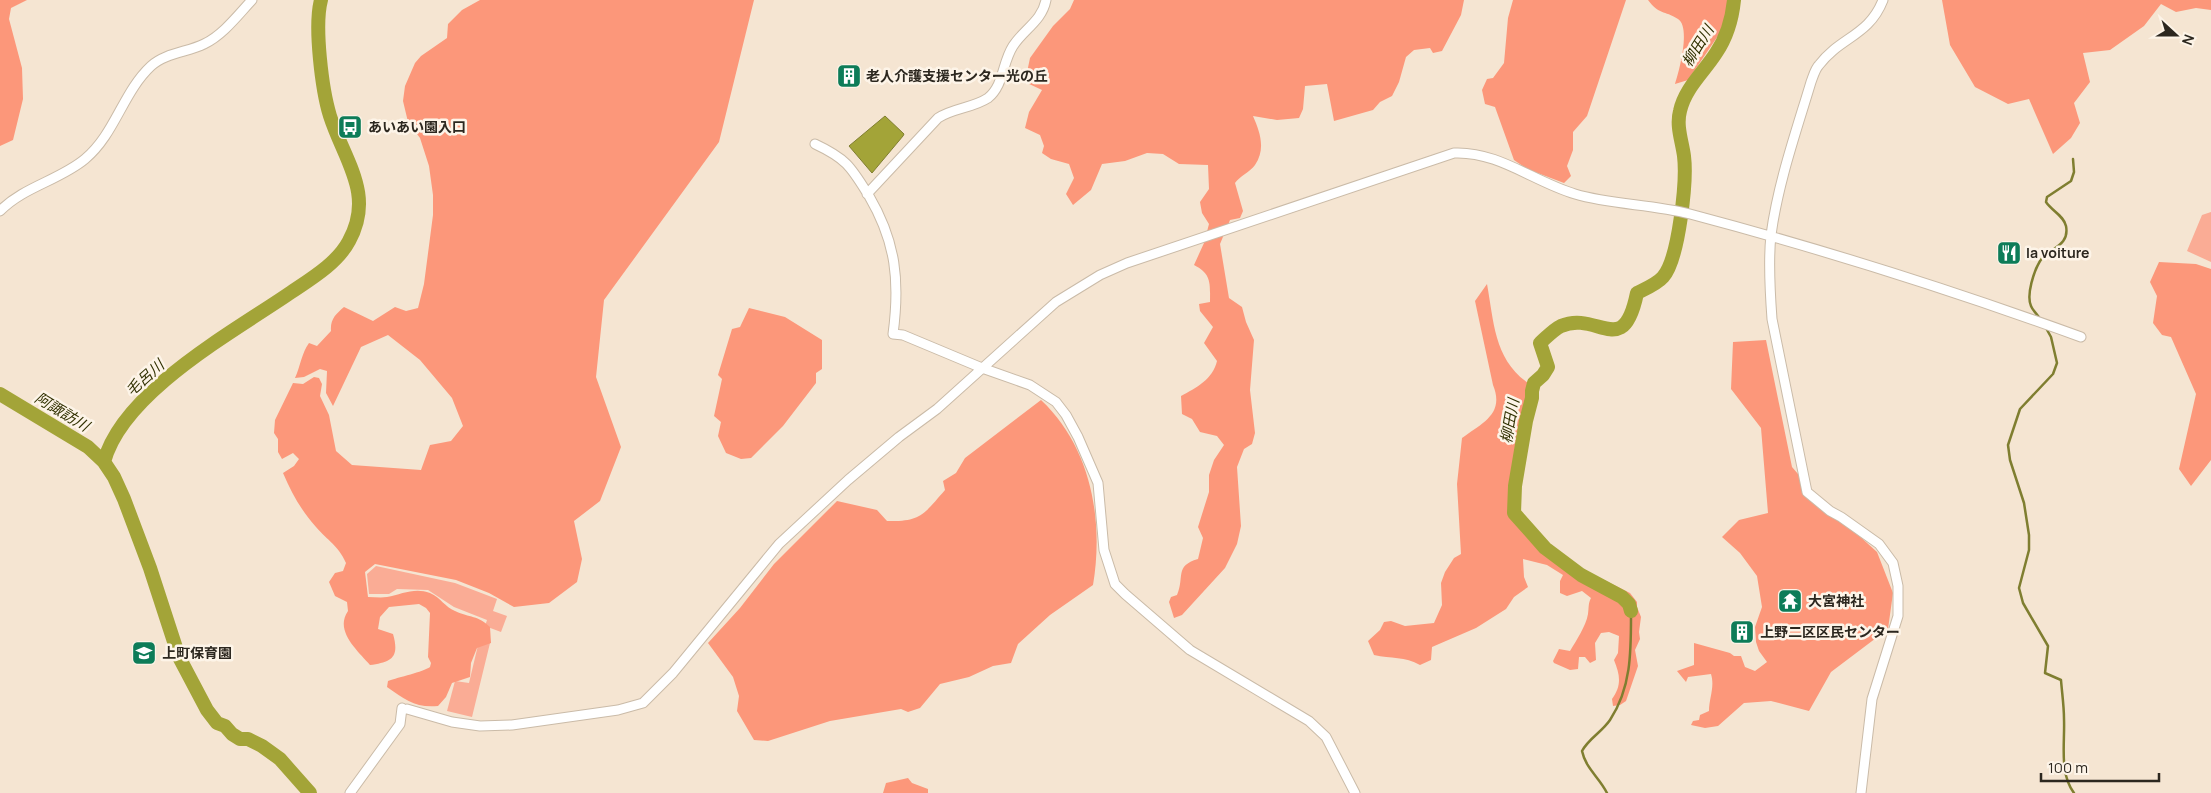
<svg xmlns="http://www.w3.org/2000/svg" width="2211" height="793" viewBox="0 0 2211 793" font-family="Manrope,'Noto Sans JP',sans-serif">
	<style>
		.green { fill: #faac95 }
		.forest { fill: #fc977a }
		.water { fill: #a3a438; stroke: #7f7e30 }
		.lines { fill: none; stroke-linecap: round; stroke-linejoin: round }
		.stream { stroke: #7f7e30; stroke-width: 2.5 }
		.river { stroke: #a3a438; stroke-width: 14 }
		.minor-casing { stroke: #cabba8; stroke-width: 11 }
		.minor { stroke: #fff; stroke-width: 9 }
		.labels { text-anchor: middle; stroke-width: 5; stroke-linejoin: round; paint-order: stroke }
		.poi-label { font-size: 14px; font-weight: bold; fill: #2c271f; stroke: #fdf4e8; text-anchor: start }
		.water-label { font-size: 15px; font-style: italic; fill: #313102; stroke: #fdf4e8 }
	</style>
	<rect width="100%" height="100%" fill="#f5e5d2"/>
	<path class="green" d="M2211 212V262L2187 251 2202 215Z
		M376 566 455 583 497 599 493 611 507 616 501 632 485 626 487 620 454 607 428 590 397 589 389 594H369L367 574Z
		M479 641 490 643 472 717 447 711 455 681 469 683Z"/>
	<path class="forest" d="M0 0H27L11 8 9 19 22 68 23 99 13 140 0 146Z
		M480 0H754L719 142 604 300 596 377 621 447 600 501 574 521 582 559 577 582 549 603 514 607 489 593 456 580 375 564 365 572 368 597C374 597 381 598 387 597 402 594 415 587 430 593 441 598 445 607 455 611 470 618 478 615 490 627L491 643 477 648 471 663 470 677 452 683 446 697 438 706C415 708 406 700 387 687L388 681C399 677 423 672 430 667L431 663 428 657 430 613 426 608 419 604 389 607 380 617 378 629 393 634C400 658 391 662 370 665 358 651 334 631 348 611L347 602 335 596 329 582 335 573 343 571 346 563C338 545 328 541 316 527 301 510 292 494 283 473L294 466 299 459 293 453 282 459 278 452V439L274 433 275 420 293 383 303 384 314 377 319 378 322 384 320 396 329 415 336 451 352 465 421 470 430 445 451 441 463 426 452 398 420 360 388 335 361 347 333 406 326 393 327 371 320 369 304 377 295 378C300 367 302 352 309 343L317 346 331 331C330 319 336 314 344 307L373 321 395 307 406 311 418 308 424 284 433 215V195L429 166 420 138 408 122 403 101 405 86 415 63 421 56 447 38 448 24 462 10Z
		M1074 0H1464L1461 15 1442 51 1433 53 1430 48 1414 50 1406 57 1399 82 1392 96 1380 102 1373 110 1334 121 1327 84 1305 86 1303 109 1299 118 1277 120 1253 116C1260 132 1266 149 1255 165 1250 172 1240 176 1235 183L1243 211 1240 218 1230 220 1220 244 1229 298 1242 307 1246 322 1254 340 1250 390 1255 433 1252 444 1244 449 1237 467 1241 526 1237 544 1225 568 1182 615 1174 618 1169 602 1171 597 1177 595C1185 577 1174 566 1198 559L1203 538 1198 527 1209 492V475L1214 460 1224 445 1217 436 1200 432 1192 419 1182 414 1181 396C1196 388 1213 379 1217 361L1204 343 1213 327 1200 311 1199 304 1210 302C1210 284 1212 274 1194 265L1204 243 1209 224 1202 213 1200 202 1209 189 1208 165 1179 164 1163 154 1147 153 1125 161 1102 164 1091 190 1073 205 1066 194 1074 178 1069 164 1051 159 1042 153 1044 146 1040 135 1025 128 1029 112 1042 90 1025 82 1030 58 1053 26 1070 9Z
		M1513 0H1626L1587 116 1573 132V150L1567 166 1571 176 1564 183 1527 169 1514 160 1495 107 1485 104 1482 90 1487 79 1493 78 1504 63 1508 18Z
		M1648 0H1729L1722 30 1688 80 1675 84C1679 72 1691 27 1678 19 1664 10 1659 15 1648 0Z
		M1942 0H2211V10L2196 8 2176 12 2161 4 2144 26 2110 50 2083 53 2090 82 2074 103 2080 123 2071 138 2053 154 2029 99 2008 104 1975 87 1950 45Z
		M2159 262 2196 264 2211 269V460L2191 486 2179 469 2196 394 2171 337 2162 335 2153 323 2157 296 2150 282Z
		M1487 284C1494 322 1494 359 1528 383L1511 483 1510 512 1516 521 1524 520 1533 527 1544 542 1565 557 1574 574 1585 579 1600 578 1630 593 1637 602V607L1641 617 1639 632 1640 639 1635 650 1638 666 1626 701 1620 705 1613 706 1612 699C1622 685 1620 675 1614 660L1618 653 1619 636 1609 632 1601 633 1595 643 1596 660 1590 663 1585 657H1579L1578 669 1570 670 1554 663 1553 661 1559 649 1570 651C1576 641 1586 626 1588 614 1589 607 1588 604 1591 598L1582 591 1567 596 1560 593V581L1563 575 1547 565 1523 559 1524 577 1528 587 1514 597 1506 609 1476 628 1432 647 1431 660 1420 665C1405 656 1391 659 1374 655L1368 641 1380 630 1384 622 1391 621 1405 626 1434 623 1442 605 1441 583 1445 572 1454 558 1461 554 1457 484 1462 438C1482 423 1505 414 1493 385L1475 301Z
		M749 308 785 317 822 340V369L816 373V383L783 426 751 458 741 459 726 453 718 436 721 422 714 416 722 379 718 375 732 329 740 327Z
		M1766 340 1792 467 1823 503 1877 552 1893 593 1888 629 1831 672 1809 711 1771 701 1744 703 1718 726 1705 728 1691 725 1693 721 1699 720 1700 715 1709 711C1709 698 1715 687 1711 674L1688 677 1686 682 1677 671 1694 665V643L1730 653 1734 656H1741L1745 667 1755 671 1767 662 1759 651 1756 642 1755 627 1762 607 1757 576 1740 553 1722 537 1739 520 1768 513 1761 428 1731 389 1733 342Z
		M1041 400C1091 447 1104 520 1093 585L1050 615 1018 644 1011 663 993 666 969 677 940 684 920 708 908 712 901 709 830 721 768 741 754 740 737 711 739 696 733 677 708 643 740 608 774 564 837 501 877 510 887 521C921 522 924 514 945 490L943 481 956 473 965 458Z
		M908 778 912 783 928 789V793H883L886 783Z"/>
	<path class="water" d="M885 116 904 134 903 136 872 173 849 146Z"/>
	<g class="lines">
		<path class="stream" d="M2040 319C2038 315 2033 311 2031 306 2026 295 2034 271 2040 261 2048 248 2070 247 2066 226 2064 216 2052 211 2046 202L2047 197 2071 181 2074 172 2073 159
			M2046 328 2051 337 2057 363 2053 374 2020 409 2008 445 2010 460 2024 503 2029 535V550L2019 588 2023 603 2048 646 2045 673 2061 680C2062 693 2064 706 2064 719 2065 744 2059 773 2074 793
			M1607 793C1599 777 1586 769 1582 751 1589 738 1601 733 1610 720 1632 687 1631 649 1631 611"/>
		<path class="river" d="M0 394 88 447 104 462 114 477 124 499 150 568 179 657 207 710 217 723 225 726 232 734 240 739H248L262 746 280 759 310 793
			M104 462C122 393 231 333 287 295 309 280 337 264 349 241 375 194 344 160 330 116 322 90 314 26 321 0
			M1631 611 1629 604 1622 597 1581 575 1545 548 1514 513 1515 486 1526 421 1532 398V391L1534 383 1543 375 1548 367 1540 343C1547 337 1553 330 1561 326 1598 310 1623 361 1637 293 1645 289 1657 284 1663 277 1679 259 1687 180 1684 156 1682 141 1676 126 1680 111 1685 88 1704 72 1716 53 1727 37 1732 20 1734 0"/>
		<defs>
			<path id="minor" d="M815 144C847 159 851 167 869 196 896 242 900 281 893 334L903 335 982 368 1030 385 1056 402 1066 415 1078 437 1098 483 1104 550 1115 584 1125 594 1190 650 1309 721 1326 737 1355 793
				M867 194 938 118C953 108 973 108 988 98 1004 85 1002 63 1013 46 1024 29 1042 21 1046 0
				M0 211C23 187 60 180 85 159 115 134 123 92 151 66 165 53 188 52 204 44 223 35 238 15 252 0
				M407 709 452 722 480 726 512 725 618 710 643 703 673 673 779 544 848 480 899 437 937 409 1056 302 1100 275 1127 263 1454 153C1498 151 1534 182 1575 194 1612 205 1652 204 1690 214 1822 249 1952 290 2081 337
				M350 793 400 724 402 708
				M1861 793 1872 699 1898 616V586L1893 563 1879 544 1841 517 1830 511 1807 492 1772 319C1770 292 1768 262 1771 235 1778 183 1796 132 1811 82 1813 77 1815 69 1819 65 1840 37 1869 36 1883 0"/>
		</defs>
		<use href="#minor" class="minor-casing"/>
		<use href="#minor" class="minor"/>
	</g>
	<defs>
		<symbol id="building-square" viewBox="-11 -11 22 22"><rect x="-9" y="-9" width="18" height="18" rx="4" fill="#0d7c58" stroke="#fdf4e8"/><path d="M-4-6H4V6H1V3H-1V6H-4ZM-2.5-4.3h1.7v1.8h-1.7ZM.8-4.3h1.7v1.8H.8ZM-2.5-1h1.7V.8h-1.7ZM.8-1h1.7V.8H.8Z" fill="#fff"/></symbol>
		<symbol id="bus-square" viewBox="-11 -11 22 22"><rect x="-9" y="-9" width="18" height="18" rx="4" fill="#0d7c58" stroke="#fdf4e8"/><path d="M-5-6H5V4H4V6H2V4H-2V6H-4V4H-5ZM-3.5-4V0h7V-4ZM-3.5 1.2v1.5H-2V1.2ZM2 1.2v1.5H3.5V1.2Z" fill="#fff"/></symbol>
		<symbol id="restaurant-square" viewBox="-11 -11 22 22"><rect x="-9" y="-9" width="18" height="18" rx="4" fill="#0d7c58" stroke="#fdf4e8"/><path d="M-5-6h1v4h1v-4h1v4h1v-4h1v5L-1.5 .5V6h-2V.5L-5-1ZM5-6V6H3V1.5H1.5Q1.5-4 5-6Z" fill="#fff"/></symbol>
		<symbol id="temple-square" viewBox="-11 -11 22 22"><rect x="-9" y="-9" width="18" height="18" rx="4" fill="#0d7c58" stroke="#fdf4e8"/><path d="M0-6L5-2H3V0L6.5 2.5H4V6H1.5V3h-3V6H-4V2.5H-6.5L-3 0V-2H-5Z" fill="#fff"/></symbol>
		<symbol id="school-square" viewBox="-11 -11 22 22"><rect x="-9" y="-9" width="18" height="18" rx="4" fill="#0d7c58" stroke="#fdf4e8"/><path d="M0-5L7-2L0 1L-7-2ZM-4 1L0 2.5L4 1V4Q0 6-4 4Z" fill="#fff"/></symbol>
	</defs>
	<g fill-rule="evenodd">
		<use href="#building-square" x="835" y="62" width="28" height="28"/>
		<use href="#bus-square" x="336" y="113" width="28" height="28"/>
		<use href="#restaurant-square" x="1995" y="239" width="28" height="28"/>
		<use href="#temple-square" x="1776" y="587" width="28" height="28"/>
		<use href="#building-square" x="1728" y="618" width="28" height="28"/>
		<use href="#school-square" x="130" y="639" width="28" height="28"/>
	</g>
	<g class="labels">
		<g class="poi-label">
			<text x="866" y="81">老人介護支援センター光の丘</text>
			<text x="368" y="132">あいあい園入口</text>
			<text x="2026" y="258">la voiture</text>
			<text x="1808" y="606">大宮神社</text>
			<text x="1760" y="637">上野二区区民センター</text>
			<text x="162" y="658">上町保育園</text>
		</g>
		<g class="water-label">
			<text transform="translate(1698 46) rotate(-58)" y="5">柳田川</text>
			<text transform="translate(145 378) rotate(-42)" y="5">毛呂川</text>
			<text transform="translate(62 412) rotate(31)" y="5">阿諏訪川</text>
			<text transform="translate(1510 421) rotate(-80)" y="5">柳田川</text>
		</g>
	</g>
	<g transform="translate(2176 35) rotate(111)" stroke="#fdf4e8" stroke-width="4" paint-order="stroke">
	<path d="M0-4L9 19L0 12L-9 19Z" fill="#2c271f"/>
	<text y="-8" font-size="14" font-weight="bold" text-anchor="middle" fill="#2c271f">N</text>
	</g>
	<path d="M2041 773v8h118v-8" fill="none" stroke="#2c271f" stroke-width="2.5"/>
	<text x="2048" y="773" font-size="15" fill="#2c271f" stroke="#fdf4e8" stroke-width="4" paint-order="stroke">100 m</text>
</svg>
